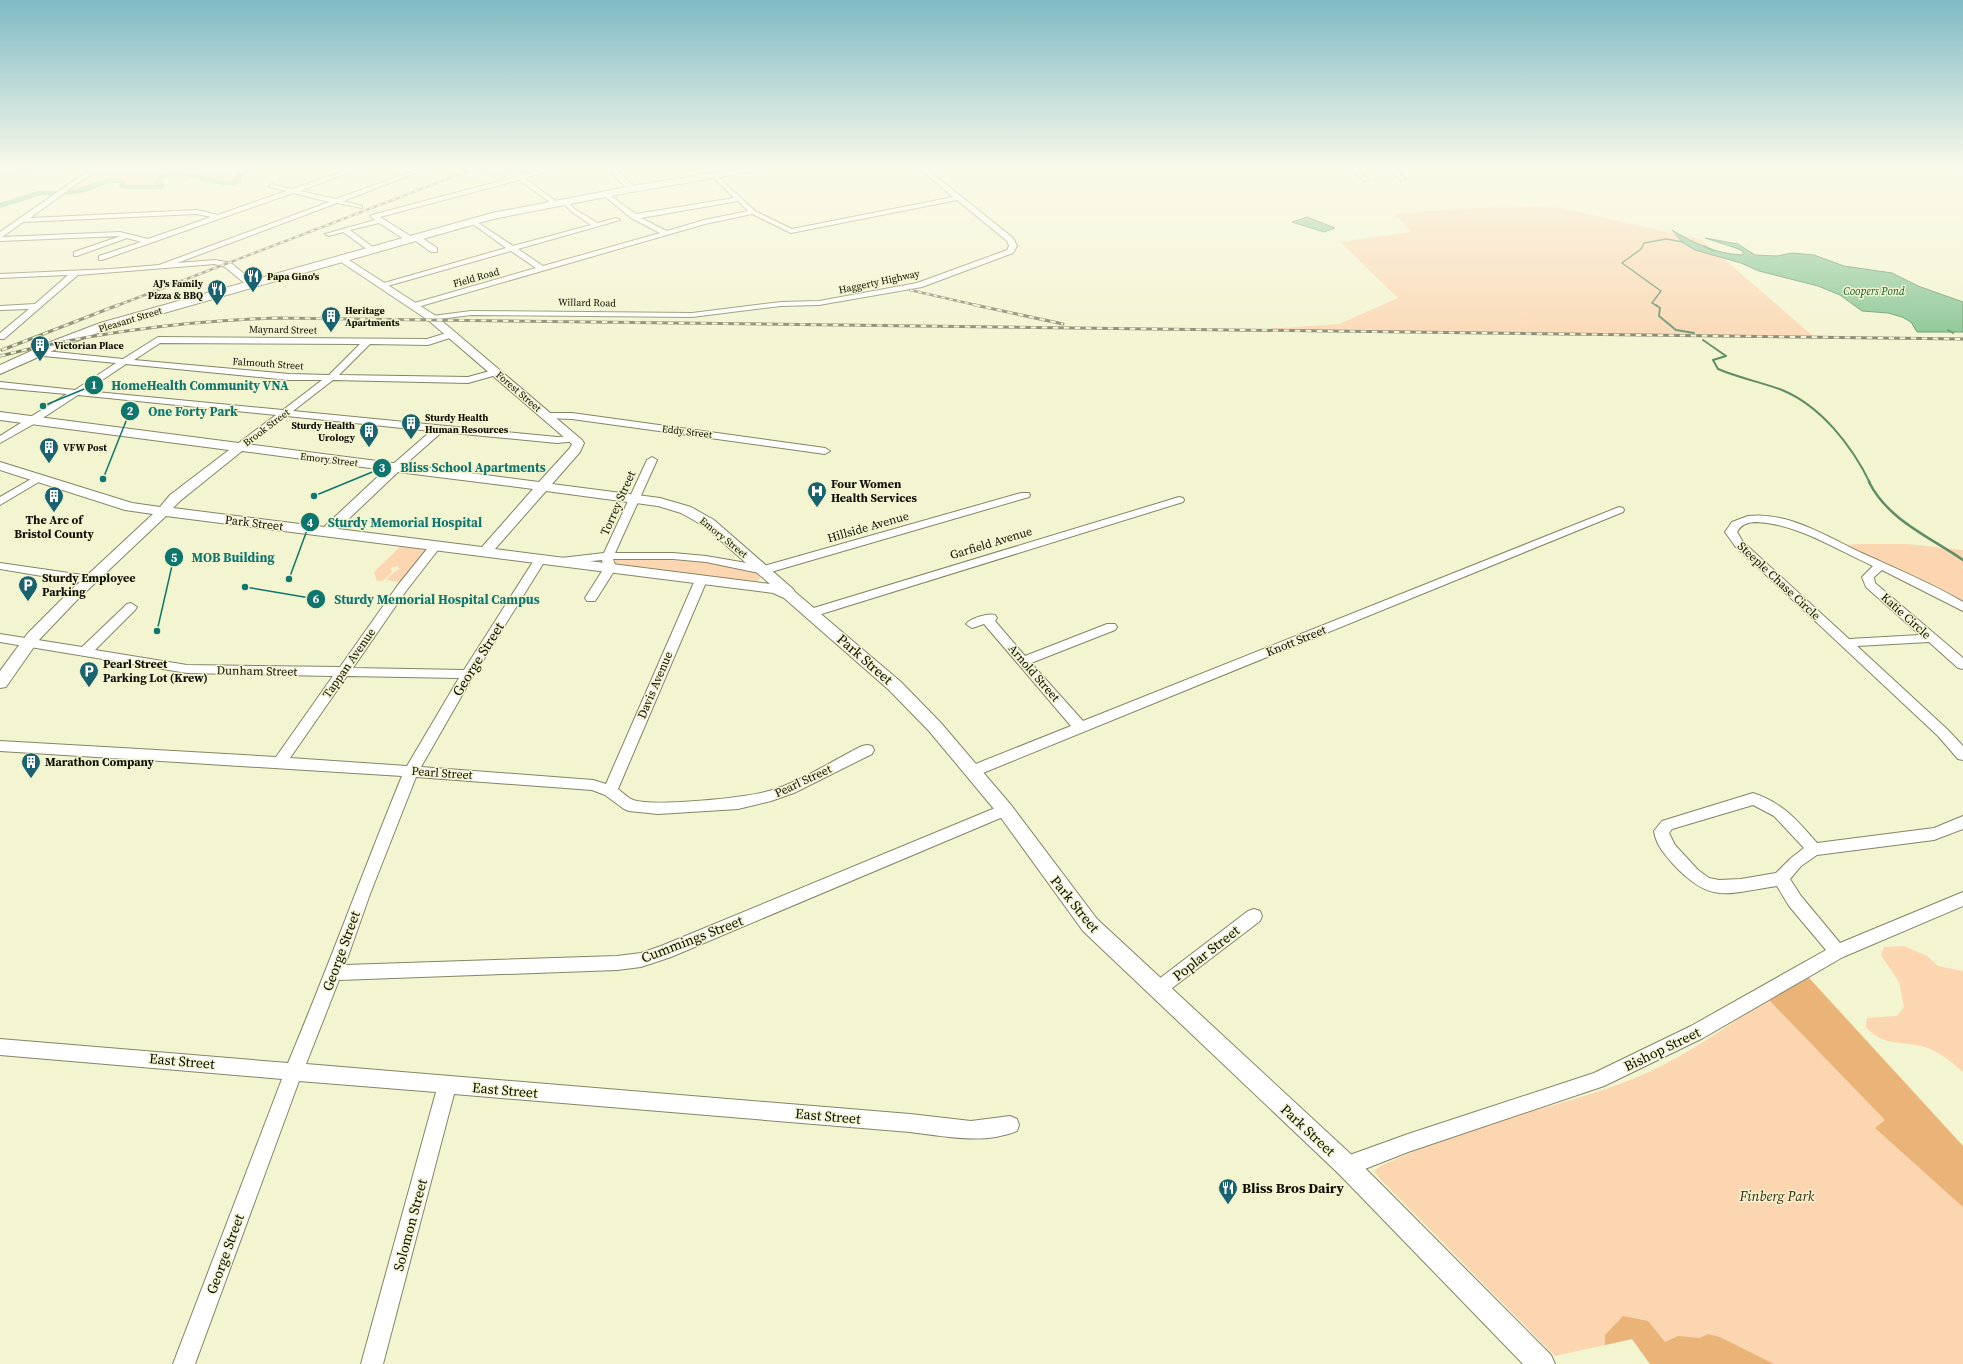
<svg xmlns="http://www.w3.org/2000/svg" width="1963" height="1364" viewBox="0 0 1963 1364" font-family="'Source Serif 4',serif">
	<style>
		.green { fill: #fbd6b1 }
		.forest { fill: #eab479 }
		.water { fill: #81c28f; stroke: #5e8c65 }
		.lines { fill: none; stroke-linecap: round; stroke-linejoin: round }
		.stream-far2 { stroke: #5e8c65; stroke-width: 1.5 }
		.stream-far1 { stroke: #5e8c65; stroke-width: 2 }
		.stream { stroke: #5e8c65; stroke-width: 2.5 }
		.river { fill: #81c28f; fill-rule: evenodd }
		.minor-casing { stroke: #848565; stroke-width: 2 }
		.major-casing { stroke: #848565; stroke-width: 2 }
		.highway-casing { stroke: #848565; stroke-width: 2 }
		.minor { fill: #fff; fill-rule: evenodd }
		.major { fill: #fff; fill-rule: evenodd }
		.highway { fill: #fff; fill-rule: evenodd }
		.rail-far1-casing { stroke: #7e7e68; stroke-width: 2.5 }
		.rail-casing { stroke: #7e7e68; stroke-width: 3 }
		.rail-far1 { stroke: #f3f4d0; stroke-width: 1.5; stroke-dasharray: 4; stroke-linecap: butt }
		.rail { stroke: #f3f4d0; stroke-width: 2; stroke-dasharray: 5.5; stroke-linecap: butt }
		.labels { text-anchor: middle; stroke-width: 3; stroke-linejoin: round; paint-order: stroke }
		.far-poi-label { font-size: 10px; font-weight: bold; fill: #0d0d03; stroke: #f3f4d0; text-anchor: start }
		.far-street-label { font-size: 10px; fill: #0d0d03; stroke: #f3f4d0 }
		.far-water-label { font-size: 11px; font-style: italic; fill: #125a2c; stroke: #f3f4d0 }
		.poi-label { font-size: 12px; font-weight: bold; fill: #0d0d03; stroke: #f3f4d0; text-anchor: start }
		.street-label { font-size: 12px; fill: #0d0d03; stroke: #f3f4d0 }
		.near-street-label { font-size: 14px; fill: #0d0d03; stroke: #f3f4d0 }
		.near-poi-label { font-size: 14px; font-weight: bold; fill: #0d0d03; stroke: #f3f4d0; text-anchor: start }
		.near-park-label { font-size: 14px; font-style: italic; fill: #3d270c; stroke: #f3f4d0 }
		.leader { fill: none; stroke: #0f766e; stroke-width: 1.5 }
		.callout-dot { fill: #0f766e; stroke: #f3f4d0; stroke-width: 1.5 }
		.mark-label { font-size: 12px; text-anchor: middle; font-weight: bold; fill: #fff }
		.callout-label { font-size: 13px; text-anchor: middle; font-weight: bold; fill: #0f766e; stroke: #f3f4d0; stroke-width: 3; stroke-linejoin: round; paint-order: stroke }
	</style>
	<rect width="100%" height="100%" fill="#f3f4d0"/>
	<path class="green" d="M0 168H92L29 173 0 181Z
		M100 168H253L238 176 239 181C232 184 225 184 218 183 206 181 161 162 158 182L161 187H127L123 186 122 182C109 176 96 186 84 190 79 191 73 192 68 193Z
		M480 168H551L524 175 517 172 492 177 475 169Z
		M1531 206 1558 207 1702 240 1813 336 1250 330 1339 324 1398 298 1340 242 1411 232 1395 214 1457 209Z
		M1859 544H1907L1963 550V602L1835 546Z
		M401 546 426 550 400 582 386 580 394 572 400 569 397 566 391 568 392 572 383 581H377L374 572Z
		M619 559C640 559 753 560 761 577L758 581 753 582 614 564V561Z
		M1904 946 1927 956 1938 966 1963 971V1072C1950 1061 1938 1050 1921 1046 1898 1041 1883 1046 1866 1027L1867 1018 1897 1016 1904 1007 1899 982 1881 955 1884 947Z
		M1809 978 1963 1146V1364H1650L1632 1339 1555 1356 1380 1179 1374 1171 1380 1166C1417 1150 1454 1134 1493 1122 1542 1108 1592 1096 1640 1076 1701 1050 1750 1006 1809 978Z"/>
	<path class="forest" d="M1809 978 1963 1146V1207L1875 1128 1885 1120 1769 1000Z
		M1623 1316 1648 1321 1665 1342 1678 1336 1700 1338 1708 1334 1720 1337 1774 1364H1650L1632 1339 1605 1345V1335Z"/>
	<path class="water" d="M1307 217 1335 228 1324 232 1292 222Z
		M1672 230C1693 243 1717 254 1742 255L1744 252 1736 248 1705 238 1738 244 1755 255 1777 256 1792 253 1814 255 1844 266 1892 273 1918 286 1963 302V332H1917L1911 322 1902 317 1888 313 1862 311 1840 295 1818 286 1759 271 1741 263 1695 250 1683 243Z"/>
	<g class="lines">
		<path class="stream-far2" d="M1704 246 1714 251
			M1657 306 1652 303 1661 291 1622 263 1641 249 1644 243 1666 239 1683 242"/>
		<path class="stream-far1" d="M1656 305 1660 308 1659 316 1676 330 1694 333
			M1948 330 1953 333
			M1703 340 1726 356 1713 360 1718 369C1739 378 1761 382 1782 390 1821 406 1852 446 1870 483"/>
		<path class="stream" d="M1869 482C1888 520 1930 537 1963 560"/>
		<path class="river" d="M248 168H257L242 177V183C214 193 187 167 164 178L162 182 165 187 161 189H127L120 188 119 183H108L86 192 67 195 63 193 107 179 117 178 125 180 127 185H156L154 182C170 154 211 187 235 180V174Z
			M38 191H57L61 193 57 195H42L0 208V203Z"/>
		<defs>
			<path id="minor" d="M92 168H99L30 218 197 210 218 215 286 191 270 187 269 186 272 184 292 189 353 168H361L300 191 336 199 421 168H429L343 201 362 206V208L337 203 177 263 215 260 231 263 254 282V286H248L225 267 215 264 78 275 4 339H0V333L29 309 0 310V306L35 304 68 275 0 278V274L111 269 159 265 329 202 293 193 102 260H99V256L141 242 127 238 77 256H74V252L121 236 0 241V232ZM197 214 211 217 148 239 120 232 2 237 23 222Z
				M550 168H560L525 178 558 203V205H554L519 180 380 217 412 237 418 235 437 248V252H431L413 239 407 241 379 223 350 230 374 248V252H371L343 232 329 236 325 234 375 220 370 216 372 215 515 177 512 174 513 173H517L521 175Z
				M919 168H926L1013 238 1017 246 1013 253 922 287 819 305 781 306 692 317 471 315 432 320 428 318 432 316 471 311 692 313 781 302 819 301 917 283 999 253 1007 250 1009 246 1007 241 957 200 791 233 752 214 705 224 414 308H411V304L536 268 511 251 384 287 377 285 506 248 470 222V220H474L513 246 591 225 572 212 562 202 565 200 576 210 598 223 616 218 620 220 518 249 543 266 660 233 631 218 602 194 607 193 636 214 734 198 711 175 714 173 755 211 792 229 953 197ZM738 201 748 211 704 220 667 231 641 218Z
				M1349 168H1356L1369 180 1364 181Z
				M1388 168H1394L1406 179 1401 180Z
				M453 331 457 334 456 336 428 345 370 344 339 375 468 377 497 369 502 372 500 374 468 383 333 380 293 411 557 437 575 436 580 439 578 441 557 443 442 432 400 469H392L391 467 392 465 431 431 287 416 240 450 236 449 235 447 236 445 276 415 78 395 32 425 0 443V436L67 394 0 388V382L75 390 116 363 33 355V351L36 350 123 359 158 337 427 339ZM160 343 360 344 329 375 289 374 134 360ZM126 364 289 380H322L283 410 86 391Z
				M549 413H572L825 448 830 451 825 454 572 419 546 418 544 416Z
				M652 457 657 460 615 553H673L706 556 764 566 1021 493H1029L1030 495 1029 497 764 574 706 562 673 559H613L616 568 597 598 595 601H587L585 598 604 568 602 560 561 564 555 561 561 558 604 553 647 460Z
				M38 475 42 476 43 478 42 480 0 505V497Z
				M1179 497 1183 498 1184 500 1183 502 815 616 811 617 805 613 807 610Z
				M1619 507 1623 508 1624 510 1623 512 978 775 973 776 968 775 966 771 968 767 1071 726 984 624 972 628 966 624C971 618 988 613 995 615L997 618 995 621 1025 656 1107 624H1115L1117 627 1115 630 1031 663 1083 721Z
				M1748 516C1788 511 1829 538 1864 554 1897 569 1931 583 1963 602V611L1882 570 1874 577 1875 583 1963 658V669L1958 668 1929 642 1857 646 1948 730 1963 746V760L1958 759 1938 736 1735 546 1725 532 1732 522ZM1757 522C1798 524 1837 550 1873 566L1862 577 1866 587 1920 635 1849 639 1743 542 1737 532C1741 524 1749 522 1757 522Z
				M435 543 441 546 406 591 353 668 464 670 536 557H544L546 559 469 683 421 767 593 780 606 784 695 580 701 576 707 580 618 789C622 792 628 798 633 800 655 807 745 798 769 791 798 783 834 760 862 746L867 745 872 746 874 750 872 754 794 793 771 801 738 809 658 814 629 811 624 809 605 795 592 790 416 777 370 894 345 965 617 956 641 953 661 946 1000 806 1005 804 1010 806 1012 810 1010 814 671 957 641 967 617 970 339 980 306 1064 910 1114 971 1121 1010 1116 1017 1119 1019 1125 1017 1131C983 1145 944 1136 910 1132L454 1094 383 1364H361L436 1092 299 1081 195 1364H173L282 1079 0 1055V1039L288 1063C328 968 363 871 402 776L0 751V741L276 757 333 676 187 673 0 642V634L82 647 127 604 131 603 137 607 135 610 95 650 187 665 340 667 398 585 431 544ZM347 676 459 678 407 766 290 758Z
				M0 563 90 576 96 580 90 584 0 569Z
				M1753 793C1783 803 1797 820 1817 843L1934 828 1963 816V829L1934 840 1817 855 1801 866 1790 879 1801 896 1840 943 1963 892V906L1843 957 1703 1038 1604 1086 1408 1152 1347 1176 1340 1173 1337 1166 1340 1159 1347 1156 1408 1134 1594 1073 1691 1026 1826 950 1789 906 1777 886C1728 893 1712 905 1674 865 1665 855 1656 845 1654 831L1662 821ZM1753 805 1774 816 1804 848 1791 858 1776 873 1741 879 1719 880 1709 878 1698 870 1675 845 1669 833 1672 829Z
				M1254 909 1260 911 1262 916 1260 921 1163 995 1157 998 1151 995 1149 990 1151 985 1248 911Z"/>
			<path id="major" d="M607 168H615L635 187V191H629Z
				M341 255 436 316 582 440 584 443 580 452 552 484 660 498 691 507 714 520 793 589 795 592 901 682 941 723 1011 805 1097 919 1355 1158 1551 1355 1555 1364H1523L1339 1174 1083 931 999 815 929 731 889 690 784 598 773 593 166 516 76 601 38 641 6 687 0 688V671L28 633 66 595 153 514 125 510 0 470V462L132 503 160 507 170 495 229 450 0 420V412L539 482 570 448 572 444 428 320 338 260 336 258ZM242 451 385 470 324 527 173 508 180 501ZM398 472 533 489 482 547 338 529ZM546 491 658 506 681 513 704 526 770 584 495 549Z"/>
			<path id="highway" d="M741 168H761L756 171 632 192 493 219 108 329 61 347 0 374V365L53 341 100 323 492 213 632 186Z"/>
		</defs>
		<use href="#minor" class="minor-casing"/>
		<use href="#major" class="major-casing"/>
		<use href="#highway" class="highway-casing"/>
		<use href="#minor" class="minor"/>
		<use href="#major" class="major"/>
		<use href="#highway" class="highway"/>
		<defs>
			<path id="rail-far1" d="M910 290 980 306
				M116 306 476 168"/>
			<path id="rail" d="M975 305 1063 324
				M2 350 118 305
				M0 356C91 333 182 321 276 318L1963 339"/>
		</defs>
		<use href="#rail-far1" class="rail-far1-casing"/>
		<use href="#rail" class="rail-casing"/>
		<use href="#rail-far1" class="rail-far1"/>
		<use href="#rail" class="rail"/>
	</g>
	<linearGradient id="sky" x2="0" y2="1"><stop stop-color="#7fbac4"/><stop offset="0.47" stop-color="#fafaea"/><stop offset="1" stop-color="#fafaea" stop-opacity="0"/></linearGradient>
	<rect width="1963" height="359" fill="url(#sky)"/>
	<defs>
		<symbol id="restaurant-pin" viewBox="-11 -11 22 30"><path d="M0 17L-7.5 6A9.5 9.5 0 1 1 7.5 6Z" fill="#196370" stroke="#f3f4d0"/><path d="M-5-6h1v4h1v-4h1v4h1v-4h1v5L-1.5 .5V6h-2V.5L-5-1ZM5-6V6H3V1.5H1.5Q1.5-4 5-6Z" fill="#fff"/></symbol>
		<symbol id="building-pin" viewBox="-11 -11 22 30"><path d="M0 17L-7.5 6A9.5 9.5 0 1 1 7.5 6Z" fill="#196370" stroke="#f3f4d0"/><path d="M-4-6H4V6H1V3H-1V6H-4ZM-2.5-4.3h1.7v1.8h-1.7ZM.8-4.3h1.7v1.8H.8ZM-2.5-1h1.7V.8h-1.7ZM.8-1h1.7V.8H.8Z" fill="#fff"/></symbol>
		<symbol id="hospital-pin" viewBox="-11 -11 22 30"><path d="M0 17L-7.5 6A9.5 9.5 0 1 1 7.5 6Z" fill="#196370" stroke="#f3f4d0"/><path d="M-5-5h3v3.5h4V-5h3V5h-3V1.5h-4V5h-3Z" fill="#fff"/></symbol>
		<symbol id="parking-pin" viewBox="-11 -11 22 30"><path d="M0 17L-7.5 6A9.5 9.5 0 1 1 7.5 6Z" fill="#196370" stroke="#f3f4d0"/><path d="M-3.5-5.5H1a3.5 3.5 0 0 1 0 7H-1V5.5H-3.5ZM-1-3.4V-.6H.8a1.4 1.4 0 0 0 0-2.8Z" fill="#fff"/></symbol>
	</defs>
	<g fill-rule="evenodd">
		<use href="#restaurant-pin" x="242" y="265" width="22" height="30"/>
		<use href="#restaurant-pin" x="206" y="278" width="22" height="30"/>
		<use href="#building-pin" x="320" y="305" width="22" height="30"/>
		<use href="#building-pin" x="29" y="334" width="22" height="30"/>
		<use href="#building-pin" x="400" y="412" width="22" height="30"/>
		<use href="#building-pin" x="358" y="420" width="22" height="30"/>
		<use href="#building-pin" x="38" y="436" width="22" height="30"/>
		<use href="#hospital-pin" x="806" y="480" width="22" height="30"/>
		<use href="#building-pin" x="43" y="485" width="22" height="30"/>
		<use href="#parking-pin" x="17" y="574" width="22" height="30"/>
		<use href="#parking-pin" x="78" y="660" width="22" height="30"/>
		<use href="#building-pin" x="20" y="751" width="22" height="30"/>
		<use href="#restaurant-pin" x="1217" y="1177" width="22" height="30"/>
	</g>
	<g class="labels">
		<g class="far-poi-label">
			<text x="267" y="280">Papa Gino's</text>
			<text x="203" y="287" text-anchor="end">AJ's Family<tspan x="203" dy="12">Pizza &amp; BBQ</tspan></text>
			<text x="345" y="314">Heritage<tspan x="345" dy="12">Apartments</tspan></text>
			<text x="54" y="349">Victorian Place</text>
			<text x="425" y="421">Sturdy Health<tspan x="425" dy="12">Human Resources</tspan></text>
			<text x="355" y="429" text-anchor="end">Sturdy Health<tspan x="355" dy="12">Urology</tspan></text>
			<text x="63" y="451">VFW Post</text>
		</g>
		<g class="far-street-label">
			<text transform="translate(476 277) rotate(-16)" y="4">Field Road</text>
			<text transform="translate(879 281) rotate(-12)" y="4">Haggerty Highway</text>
			<text transform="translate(587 302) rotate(1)" y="4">Willard Road</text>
			<text transform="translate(130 319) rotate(-17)" y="4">Pleasant Street</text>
			<text transform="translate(283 329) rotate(1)" y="4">Maynard Street</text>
			<text transform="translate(268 363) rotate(4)" y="4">Falmouth Street</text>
			<text transform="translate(519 391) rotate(41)" y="4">Forest Street</text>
			<text transform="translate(266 427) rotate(-37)" y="4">Brook Street</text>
			<text transform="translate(687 431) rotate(7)" y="4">Eddy Street</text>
			<text transform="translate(329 459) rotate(7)" y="4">Emory Street</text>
			<text transform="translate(724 537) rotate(39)" y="4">Emory Street</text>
		</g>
		<g class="far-water-label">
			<text x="1874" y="295">Coopers Pond</text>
		</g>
		<g class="poi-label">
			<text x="831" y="488">Four Women<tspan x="831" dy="14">Health Services</tspan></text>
			<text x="54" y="524" text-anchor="middle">The Arc of<tspan x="54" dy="14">Bristol County</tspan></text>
			<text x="42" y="582">Sturdy Employee<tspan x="42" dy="14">Parking</tspan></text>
			<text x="103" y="668">Pearl Street<tspan x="103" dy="14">Parking Lot (Krew)</tspan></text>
			<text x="45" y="766">Marathon Company</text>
		</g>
		<g class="street-label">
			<text transform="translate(618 503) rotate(-66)" y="4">Torrey Street</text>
			<text transform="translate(254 523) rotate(7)" y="4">Park Street</text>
			<text transform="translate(868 527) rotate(-16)" y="4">Hillside Avenue</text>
			<text transform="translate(991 543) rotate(-17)" y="4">Garfield Avenue</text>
			<text transform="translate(1779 581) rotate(43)" y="4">Steeple Chase Circle</text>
			<text transform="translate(1906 616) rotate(42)" y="4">Katie Circle</text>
			<text transform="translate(1296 641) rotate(-22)" y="4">Knott Street</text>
			<text transform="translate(349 663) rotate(-55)" y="4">Tappan Avenue</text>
			<text transform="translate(257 671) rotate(1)" y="4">Dunham Street</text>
			<text transform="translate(1034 673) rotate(49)" y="4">Arnold Street</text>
			<text transform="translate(655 685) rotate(-67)" y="4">Davis Avenue</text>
			<text transform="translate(442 773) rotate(4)" y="4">Pearl Street</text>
			<text transform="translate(803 781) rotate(-25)" y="4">Pearl Street</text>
		</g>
		<g class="near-street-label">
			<text transform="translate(478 659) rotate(-58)" y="5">George Street</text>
			<text transform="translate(865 659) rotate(41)" y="5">Park Street</text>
			<text transform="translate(1075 904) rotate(51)" y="5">Park Street</text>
			<text transform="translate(692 939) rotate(-21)" y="5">Cummings Street</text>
			<text transform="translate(341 951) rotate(-70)" y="5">George Street</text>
			<text transform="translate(1206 953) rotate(-38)" y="5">Poplar Street</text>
			<text transform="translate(1662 1049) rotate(-26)" y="5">Bishop Street</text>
			<text transform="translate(182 1061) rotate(5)" y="5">East Street</text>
			<text transform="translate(505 1090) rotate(5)" y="5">East Street</text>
			<text transform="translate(828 1116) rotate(5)" y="5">East Street</text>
			<text transform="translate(1308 1130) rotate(43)" y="5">Park Street</text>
			<text transform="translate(410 1225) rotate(-75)" y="5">Solomon Street</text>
			<text transform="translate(225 1254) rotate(-70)" y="5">George Street</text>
		</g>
		<g class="near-poi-label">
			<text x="1242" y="1193">Bliss Bros Dairy</text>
		</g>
		<g class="near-park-label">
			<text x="1777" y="1201">Finberg Park</text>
		</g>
	</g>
	<path class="leader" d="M43 406L94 385M103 479L130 411M314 496L382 468M289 579L310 522M157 631L174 557M245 587L316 599"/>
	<g class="callout-dot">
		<circle cx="43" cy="406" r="4"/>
		<circle cx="103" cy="479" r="4"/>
		<circle cx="314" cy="496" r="4"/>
		<circle cx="289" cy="579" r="4"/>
		<circle cx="157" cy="631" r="4"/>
		<circle cx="245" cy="587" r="4"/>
		<circle cx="94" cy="385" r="10"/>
		<circle cx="130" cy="411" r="10"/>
		<circle cx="382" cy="468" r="10"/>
		<circle cx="310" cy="522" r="10"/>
		<circle cx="174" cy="557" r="10"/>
		<circle cx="316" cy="599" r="10"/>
	</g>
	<g class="mark-label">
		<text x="94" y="389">1</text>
		<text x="130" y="415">2</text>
		<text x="382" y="472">3</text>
		<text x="310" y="527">4</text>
		<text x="174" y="562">5</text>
		<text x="316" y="603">6</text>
	</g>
	<g class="callout-label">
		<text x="200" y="390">HomeHealth Community VNA</text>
		<text x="193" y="416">One Forty Park</text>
		<text x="473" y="472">Bliss School Apartments</text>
		<text x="405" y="527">Sturdy Memorial Hospital</text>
		<text x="233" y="562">MOB Building</text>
		<text x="437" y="604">Sturdy Memorial Hospital Campus</text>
	</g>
</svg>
